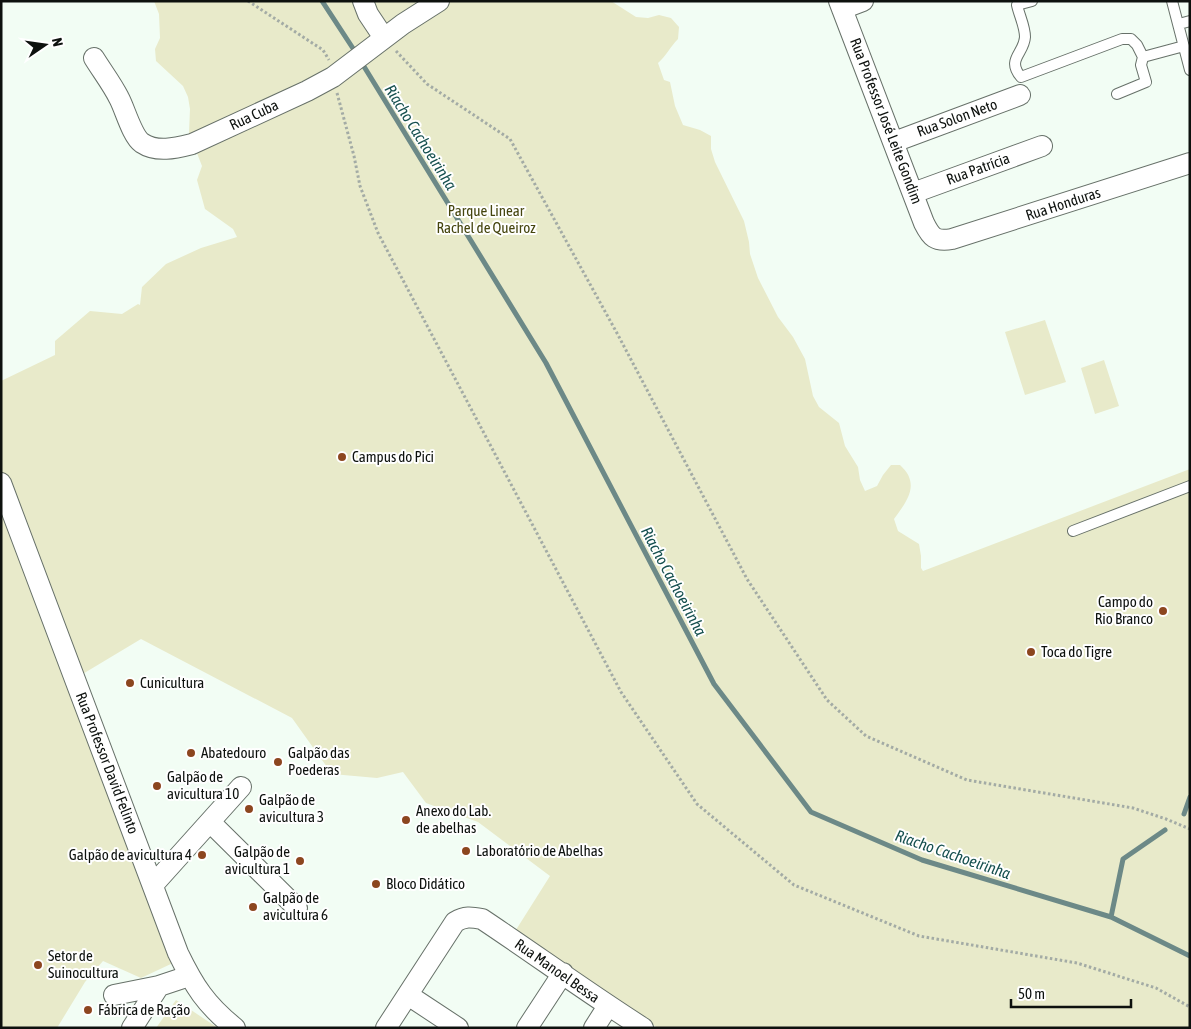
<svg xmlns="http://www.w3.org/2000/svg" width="1191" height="1029" viewBox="0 0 1191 1029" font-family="'Asap Condensed',sans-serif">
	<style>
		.green { fill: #e8eaca }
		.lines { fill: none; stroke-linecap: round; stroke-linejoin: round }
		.stream { stroke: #6c8987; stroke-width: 5 }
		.lane-casing { stroke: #677169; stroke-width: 12 }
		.street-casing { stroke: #677169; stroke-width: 22 }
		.path { stroke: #a3aba5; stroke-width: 3; stroke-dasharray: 2.5 2.5; stroke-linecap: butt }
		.lane { stroke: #fff; stroke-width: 10 }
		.street { stroke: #fff; stroke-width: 20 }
		.poi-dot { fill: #8c461f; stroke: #fff; stroke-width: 2 }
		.labels { text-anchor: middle; stroke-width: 4; stroke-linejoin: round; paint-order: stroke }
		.street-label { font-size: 15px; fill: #0d110e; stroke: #fff }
		.park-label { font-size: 15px; fill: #45450e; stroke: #fff }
		.poi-label { font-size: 15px; fill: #0d110e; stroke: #fff; text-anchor: start }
		.water-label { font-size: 16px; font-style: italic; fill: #16504f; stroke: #fff }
	</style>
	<rect width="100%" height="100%" fill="#f2fdf4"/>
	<path class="green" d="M154 1H611L636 17 648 18 659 15 671 18 679 27 678 39C670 47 666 56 658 63L664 80 670 82 675 106 683 125 700 130 711 136V149L715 162 744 221 749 242 750 254 758 278 778 317 793 337 805 359 813 396 819 407 839 423 845 446 858 467 860 480 865 491 877 486 883 475 891 465H900C921 484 907 501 894 519L898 531 919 544 921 556V568L923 571 1190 469V1028H658L514 933 550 876 478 822 426 803 403 772 377 778 332 774 292 718 141 639 81 675 173 963 141 978 103 961 85 982 57 1028H1V381L55 355V341L90 311 122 314 138 304 140 305 142 287 166 264 201 248 237 237 233 229 205 209 197 180 202 166 189 133 190 109 188 97 183 86 156 61 155 49 160 38 159 14Z
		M1045 320 1066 382 1025 395 1005 332Z
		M1104 360 1119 406 1095 414 1081 368Z
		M176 1000 218 1028H156Z"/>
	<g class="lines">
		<path class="stream" d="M322 1 356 53
			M360 60 546 363 714 684 811 812 922 860 1111 917 1190 956
			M1184 814 1190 797
			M1111 917 1123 859 1165 830"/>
		<defs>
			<path id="lane" d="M1032 1 1017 5C1019 15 1025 26 1025 37 1024 54 1006 59 1021 77L1122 39H1131L1137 45 1143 57 1184 46
				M1172 1 1190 70
				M1179 24 1190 21
				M1117 94 1146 82 1141 65 1143 57
				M1073 531 1190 486"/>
			<path id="street" d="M363 1 368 14 384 38
				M839 1 924 223C931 237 935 242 952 239L1190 163
				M842 9 863 1
				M94 58C102 71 112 84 119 98 125 109 132 136 142 143 157 153 176 148 192 144L307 91 333 77 403 24 439 1
				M894 142 1020 95
				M913 193 1042 146
				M1 483 178 953C194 986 206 1005 235 1028
				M210 822 297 908
				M153 885 241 787
				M114 995 159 986
				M408 995 458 1028
				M132 1028 159 986 189 976
				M386 1028 455 922C465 916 471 917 482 919 536 955 588 993 643 1028
				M527 1028 563 973
				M594 1028 608 1006"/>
		</defs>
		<use href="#lane" class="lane-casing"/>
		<use href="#street" class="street-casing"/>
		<path class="path" d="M248 1 323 50 329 60
			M396 51 427 84 510 139 618 335 747 579 827 700 866 736 967 780 1133 808 1166 819 1190 829
			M337 93 354 156 360 186 378 233 621 692 697 804 794 885 919 936 1077 963 1156 988 1190 1007"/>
		<use href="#lane" class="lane"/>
		<use href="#street" class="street"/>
	</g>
	<g class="poi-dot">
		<circle cx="342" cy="457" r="5"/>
		<circle cx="1163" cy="611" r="5"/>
		<circle cx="1031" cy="652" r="5"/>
		<circle cx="130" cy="683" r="5"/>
		<circle cx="191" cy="753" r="5"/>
		<circle cx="278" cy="762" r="5"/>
		<circle cx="157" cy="786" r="5"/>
		<circle cx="249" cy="809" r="5"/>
		<circle cx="406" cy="820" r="5"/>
		<circle cx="466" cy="851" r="5"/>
		<circle cx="202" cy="855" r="5"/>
		<circle cx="300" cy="861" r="5"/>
		<circle cx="376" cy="884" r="5"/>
		<circle cx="253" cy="907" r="5"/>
		<circle cx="38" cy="965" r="5"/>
		<circle cx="88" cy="1010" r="5"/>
	</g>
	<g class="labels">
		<g class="street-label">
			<text transform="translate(254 115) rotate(-25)" y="5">Rua Cuba</text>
			<text transform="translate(957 118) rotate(-20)" y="5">Rua Solon Neto</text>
			<text transform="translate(886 121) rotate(69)" y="5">Rua Professor José Leite Gondim</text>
			<text transform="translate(978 169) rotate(-20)" y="5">Rua Patrícia</text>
			<text transform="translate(1063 204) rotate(-18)" y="5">Rua Honduras</text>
			<text transform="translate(107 763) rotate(69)" y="5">Rua Professor David Felinto</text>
			<text transform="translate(557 971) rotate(35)" y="5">Rua Manoel Bessa</text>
		</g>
		<g class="park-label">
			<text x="486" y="216">Parque Linear<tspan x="486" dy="17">Rachel de Queiroz</tspan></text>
		</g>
		<g class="poi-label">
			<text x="352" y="462">Campus do Pici</text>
			<text x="1153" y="607" text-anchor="end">Campo do<tspan x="1153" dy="17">Rio Branco</tspan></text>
			<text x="1041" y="657">Toca do Tigre</text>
			<text x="140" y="688">Cunicultura</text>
			<text x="201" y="758">Abatedouro</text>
			<text x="288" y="758">Galpão das<tspan x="288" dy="17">Poederas</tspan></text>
			<text x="167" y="782">Galpão de<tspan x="167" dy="17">avicultura 10</tspan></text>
			<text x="259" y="805">Galpão de<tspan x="259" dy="17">avicultura 3</tspan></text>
			<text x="416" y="816">Anexo do Lab.<tspan x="416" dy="17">de abelhas</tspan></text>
			<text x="476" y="856">Laboratório de Abelhas</text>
			<text x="290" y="857" text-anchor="end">Galpão de<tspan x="290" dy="17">avicultura 1</tspan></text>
			<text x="192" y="860" text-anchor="end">Galpão de avicultura 4</text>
			<text x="386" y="889">Bloco Didático</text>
			<text x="263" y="903">Galpão de<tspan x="263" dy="17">avicultura 6</tspan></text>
			<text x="48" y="961">Setor de<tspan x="48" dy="17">Suinocultura</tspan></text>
			<text x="98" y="1015">Fábrica de Ração</text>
		</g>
		<g class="water-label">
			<text transform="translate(421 137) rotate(58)" y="6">Riacho Cachoeirinha</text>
			<text transform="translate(674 581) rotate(62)" y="6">Riacho Cachoeirinha</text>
			<text transform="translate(953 854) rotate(19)" y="6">Riacho Cachoeirinha</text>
		</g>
	</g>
	<rect width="1191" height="1029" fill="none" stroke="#0d110e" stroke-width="5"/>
	<g transform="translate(45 45) rotate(77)" stroke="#ffffff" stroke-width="4" paint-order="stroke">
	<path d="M0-4L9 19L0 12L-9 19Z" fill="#0d110e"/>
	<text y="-8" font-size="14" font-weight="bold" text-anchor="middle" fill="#0d110e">N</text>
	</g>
	<path d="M1011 999v8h120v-8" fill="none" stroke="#0d110e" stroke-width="2.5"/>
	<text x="1018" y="999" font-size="15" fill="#0d110e" stroke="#ffffff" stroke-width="4" paint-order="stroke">50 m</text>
</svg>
